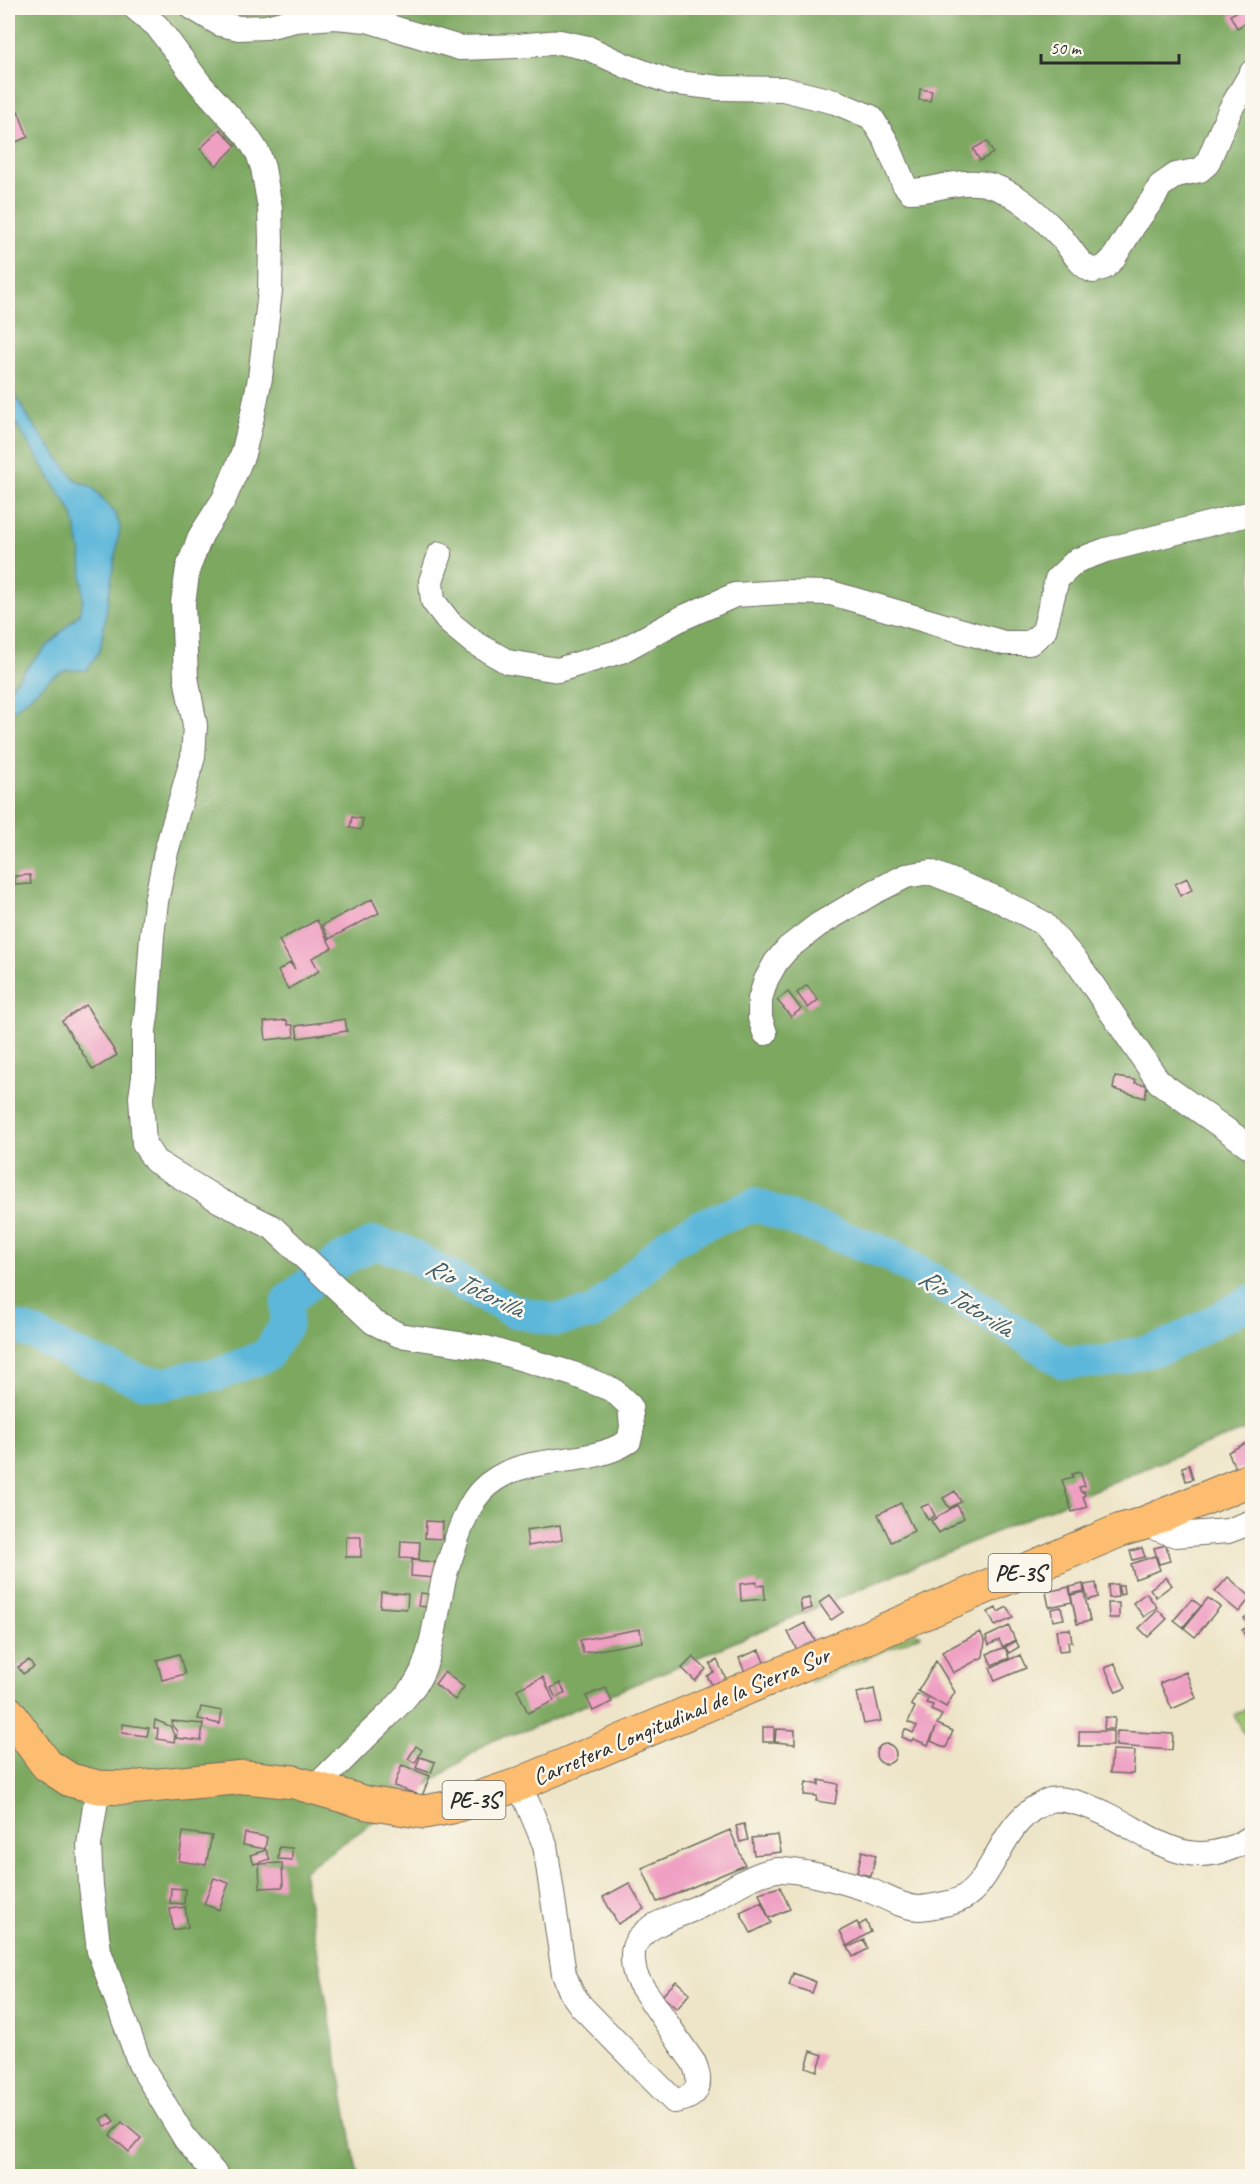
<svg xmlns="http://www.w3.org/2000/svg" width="1260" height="2184" viewBox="0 0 1260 2184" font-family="Caveat,sans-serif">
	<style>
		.green { fill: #9bc26e; stroke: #63764c; stroke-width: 1.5 }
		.forest { fill: #7ca861; stroke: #546a46; stroke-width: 1.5 }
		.water { fill: #5db7da; stroke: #447182; stroke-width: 1.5 }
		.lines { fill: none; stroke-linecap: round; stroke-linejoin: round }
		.river { stroke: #5db7da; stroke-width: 33 }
		.building { fill: #ef9fc2 }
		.minor-casing { stroke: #6f6c62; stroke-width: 26 }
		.highway-casing { stroke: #6f6c62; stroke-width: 35 }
		.minor { stroke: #fff; stroke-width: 24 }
		.highway { stroke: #fdbd6f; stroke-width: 33 }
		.labels { text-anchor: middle; stroke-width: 5; stroke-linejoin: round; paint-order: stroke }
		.shield { fill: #fbf7ec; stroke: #696865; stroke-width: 1.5 }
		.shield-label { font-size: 22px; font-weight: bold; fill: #2b2b2b }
		.street-label { font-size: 24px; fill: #2b2b2b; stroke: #fbf7ec }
		.water-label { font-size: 26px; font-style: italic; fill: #3c5c68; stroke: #fbf7ec }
	</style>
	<rect width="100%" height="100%" fill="#fbf7ec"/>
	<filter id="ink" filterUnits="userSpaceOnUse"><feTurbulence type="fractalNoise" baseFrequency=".0167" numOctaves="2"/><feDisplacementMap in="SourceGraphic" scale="12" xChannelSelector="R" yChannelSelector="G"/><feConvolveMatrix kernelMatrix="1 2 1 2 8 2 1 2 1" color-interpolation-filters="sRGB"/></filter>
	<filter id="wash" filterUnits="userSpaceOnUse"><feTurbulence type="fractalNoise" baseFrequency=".008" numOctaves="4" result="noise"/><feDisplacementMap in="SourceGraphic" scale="24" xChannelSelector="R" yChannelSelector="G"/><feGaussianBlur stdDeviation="1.35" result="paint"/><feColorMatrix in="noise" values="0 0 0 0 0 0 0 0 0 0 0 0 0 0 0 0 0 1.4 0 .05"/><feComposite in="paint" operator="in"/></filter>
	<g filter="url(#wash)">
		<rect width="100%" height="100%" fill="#eee5c8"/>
		<path class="green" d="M915 1632 921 1635 810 1683 811 1678 861 1656 865 1659V1654Z
			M1252 1705V1748L1234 1715Z"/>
		<path class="forest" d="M8 8H1252V1428L1182 1453 524 1731 492 1740 303 1871 358 2176H8Z"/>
		<path class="water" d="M8 383 31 422 70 473 78 482 92 487 115 513 120 527 100 650 87 670H66L51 678 8 715V691L30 664 79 614 83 600 81 554 73 514 8 411Z"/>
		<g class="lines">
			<path class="river" d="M8 1326 33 1333 68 1352 144 1382 166 1384 190 1377 217 1375 267 1355 286 1325 288 1300 337 1262 374 1243 403 1251 513 1311 554 1320 594 1313 670 1242 700 1226 756 1205 888 1254 985 1311 1063 1362H1104L1167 1346 1252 1301"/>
		</g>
		<g id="blocks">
			<path class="building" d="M1245 8H1252V20L1237 28 1230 15Z
				M920 89 932 91 930 101 919 100Z
				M18 111 28 137 16 142 8 120V115Z
				M220 129 236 146 216 166 200 149Z
				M987 141 993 153 980 161 973 149Z
				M352 817 363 819 361 830 350 828Z
				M30 875 31 884 15 885V876Z
				M1187 878 1192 890 1180 896 1175 884Z
				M372 899 379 913 329 939 322 925Z
				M317 920 332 948 312 958 319 971 288 989 278 971 290 963 295 969 279 940Z
				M807 985 818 1000 808 1008 797 993Z
				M788 992 801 1009 791 1017 777 1000Z
				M86 1005 117 1055 93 1070 62 1021Z
				M345 1019 347 1031 298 1038 296 1026Z
				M287 1020 288 1025H293L294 1037 266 1040 264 1022Z
				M1115 1077 1136 1080 1135 1083 1147 1085 1145 1098 1113 1089Z
				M1248 1442 1252 1451V1464L1237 1471 1228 1452Z
				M1189 1465 1193 1479 1186 1481 1182 1467Z
				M1080 1472 1085 1486 1079 1487 1081 1492 1084 1491 1085 1495 1083 1496 1087 1507 1072 1512 1062 1480 1073 1477 1072 1474Z
				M955 1491 961 1502 949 1508 943 1498Z
				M901 1503 914 1531 891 1542 878 1514Z
				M929 1504 935 1516 928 1520 921 1507Z
				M957 1505 964 1518 939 1533 931 1521Z
				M426 1521 443 1522 442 1539 425 1538Z
				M560 1525 562 1540 528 1546 526 1530Z
				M346 1537H361V1557H346Z
				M401 1541 420 1542 419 1559 400 1558Z
				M1166 1545 1170 1561 1159 1564 1154 1548Z
				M1142 1548 1145 1557 1133 1560 1130 1551Z
				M1155 1556 1160 1570 1135 1579 1131 1564Z
				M412 1560 435 1562 434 1578 411 1576Z
				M1166 1577 1172 1585 1156 1597 1150 1589Z
				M1228 1577 1251 1597 1239 1612 1215 1592Z
				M757 1582V1586L764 1585 765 1599 741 1601 740 1584Z
				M1096 1583 1098 1597 1088 1600 1084 1585Z
				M1083 1584 1084 1591 1071 1594 1070 1587Z
				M1117 1584 1118 1597 1109 1598 1108 1585Z
				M1123 1585 1124 1594 1120 1595 1118 1586Z
				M1069 1587 1072 1602 1049 1607 1046 1592Z
				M381 1592 408 1594 407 1609 380 1607Z
				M1084 1592 1090 1621 1077 1624 1071 1595Z
				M420 1593 429 1594 427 1607 418 1606Z
				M1146 1593 1157 1607 1144 1617 1133 1603Z
				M830 1595 843 1612 831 1620 819 1603Z
				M809 1598 812 1608 802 1611 800 1600Z
				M1208 1598 1220 1607 1195 1637 1184 1628Z
				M1192 1599 1201 1606 1183 1627 1174 1620Z
				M1108 1603H1119V1618H1109Z
				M1007 1607 1013 1618 995 1626 988 1612 996 1608 998 1612Z
				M1061 1607 1064 1619 1053 1621 1051 1609Z
				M1158 1610 1167 1619 1148 1637 1139 1628Z
				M1252 1613V1634L1244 1618Z
				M805 1623 816 1642 798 1652 788 1632Z
				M1009 1626 1015 1640 1004 1646H1002L999 1640 989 1645 986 1637Z
				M1247 1627 1252 1635 1246 1638 1242 1630Z
				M640 1629 642 1642 583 1653 580 1640Z
				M1070 1629 1072 1642H1068L1069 1650 1059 1651 1056 1630Z
				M980 1632 985 1641 983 1657 953 1673 942 1652Z
				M1016 1641 1019 1647 1009 1653 1005 1647Z
				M1005 1647 1009 1658 992 1665 987 1654Z
				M759 1650 766 1667 746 1675 739 1658Z
				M179 1654 185 1674 162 1680 157 1660Z
				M1020 1655 1026 1668 995 1681 990 1668Z
				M693 1657 706 1669 695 1681 682 1668Z
				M29 1660 34 1667 23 1674 18 1667Z
				M717 1660 727 1681 714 1688 707 1676 714 1672 710 1664Z
				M936 1661 955 1692 946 1707 918 1691Z
				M1115 1664 1126 1688 1116 1692 1105 1668Z
				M444 1672 464 1687 455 1700 435 1684Z
				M1186 1672 1196 1698 1172 1709 1160 1683Z
				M543 1677 554 1701 528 1713 517 1689Z
				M560 1683 565 1693 556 1698 551 1688Z
				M606 1688 612 1702 593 1711 586 1696Z
				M874 1689 881 1721 864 1724 857 1693Z
				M917 1694 928 1699 926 1703 933 1705 931 1710 942 1715 937 1724 953 1731 946 1748 931 1741 936 1727 928 1745 913 1739 911 1741 902 1737 905 1729 913 1733 917 1726 908 1722 915 1707 911 1705Z
				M201 1707 222 1711 220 1724 198 1719Z
				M1105 1717 1115 1718 1114 1729H1104Z
				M155 1720 170 1726 175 1737 174 1742 157 1739 158 1728H154Z
				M172 1721 203 1724 201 1741 176 1738 177 1731 172 1726Z
				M123 1724 149 1728 147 1736 122 1733Z
				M763 1727H774V1742H763Z
				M776 1729 795 1730V1744L775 1742Z
				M1079 1731H1113V1746H1079Z
				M1117 1731 1173 1734 1172 1750 1116 1746Z
				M876 1754a10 10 0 1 1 20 0a10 10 0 1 1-20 0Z
				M416 1746 422 1750 415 1763 408 1759Z
				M1112 1750 1135 1751 1133 1774 1110 1773Z
				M420 1757 435 1762 431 1773 416 1768Z
				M402 1765 430 1776 422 1796 394 1786Z
				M819 1780 838 1784 835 1804 816 1801 817 1796 804 1795 806 1782 819 1785Z
				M744 1824 748 1840 740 1842 736 1826Z
				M730 1830 745 1865 657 1902 642 1868Z
				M183 1832 212 1836 206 1865 179 1861Z
				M245 1833 267 1837 265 1849 243 1845Z
				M778 1835 781 1852 754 1855 752 1838Z
				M279 1847 292 1848V1860L278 1859Z
				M266 1850 270 1859 254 1864 250 1855Z
				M862 1851 876 1855 871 1876 857 1873Z
				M282 1863 283 1887 260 1888 259 1864Z
				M214 1878 229 1883 219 1910 204 1904Z
				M629 1883 644 1909 618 1924 603 1897Z
				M780 1887 790 1909 769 1918 759 1893Z
				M171 1888 185 1889 184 1904 170 1903Z
				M761 1902 771 1923 751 1933 740 1912Z
				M185 1907 188 1927 173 1930 170 1909Z
				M866 1921 871 1932 847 1946 840 1931 857 1922 861 1931 859 1925Z
				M864 1940 868 1949 853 1957 848 1947Z
				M793 1973 816 1982 812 1993 789 1985Z
				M676 1981 690 1993 677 2009 662 1996Z
				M811 2051 823 2055 817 2071 806 2067Z
				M109 2114 114 2121 106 2127 100 2119Z
				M122 2122 141 2138 129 2152 110 2135Z"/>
		</g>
	</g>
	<g filter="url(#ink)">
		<use href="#blocks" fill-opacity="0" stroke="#6f6c62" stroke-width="1.5"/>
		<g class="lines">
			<defs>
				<path id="minor" d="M135 8 157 26 200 84 247 136 258 153 263 168 270 208 271 240 270 291 260 378 253 413 243 454 235 473 224 499 201 535 188 568 183 603 186 677 195 725 193 757 166 852 156 902 152 936 147 1009 144 1030V1077L141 1097 144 1144 155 1161 220 1201 272 1227 373 1322 399 1335 486 1348 573 1374 613 1390 630 1406 632 1427 629 1441C583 1471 521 1449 481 1491 469 1504 464 1520 458 1535 454 1548 449 1561 445 1574 437 1606 435 1641 422 1672 412 1694 393 1710 376 1727 355 1747 335 1768 314 1788
					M193 8 220 24 239 28 266 27 295 20 335 17 367 20 460 48 517 46 560 42 588 48 624 65 670 82 719 88 783 89 835 102 871 117 886 141 904 184 910 191C929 191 946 184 965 183 1003 179 1035 210 1059 235 1071 247 1077 264 1093 271L1105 267 1113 259 1134 225 1155 196 1160 186 1176 175 1200 170 1207 164 1230 110 1252 72
					M440 554 431 581 433 601 450 623 473 642 508 662 558 670 621 651 682 618 735 595 783 592 831 593 1004 643H1030L1044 631 1057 579 1076 561 1106 550 1252 513
					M765 1033 760 1018V999L766 980 776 962 788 948 818 925 874 892 906 876 930 872 993 897 1043 923 1077 962 1159 1082 1252 1148
					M1142 1524 1176 1535 1228 1531 1252 1522
					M517 1785 527 1802 545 1845 564 1974 571 1992 581 2006 674 2101C698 2098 703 2085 694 2063 680 2044 667 2023 653 2003 648 1995 642 1988 638 1980 633 1971 630 1951 637 1941 650 1922 680 1916 700 1906 723 1895 753 1872 778 1870 799 1869 851 1883 871 1891 886 1897 901 1907 918 1908 927 1908 940 1905 949 1903 994 1894 995 1829 1038 1806 1042 1804 1046 1801 1050 1800 1061 1798 1071 1801 1081 1804 1145 1823 1180 1883 1252 1837
					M98 1787 89 1845 91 1886 99 1951 140 2064 186 2140 217 2176"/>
				<path id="highway" d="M8 1712 47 1765 70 1780 98 1787 129 1788 245 1777 294 1782 367 1803 424 1812 452 1807 517 1785 1121 1530 1142 1524 1252 1479"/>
			</defs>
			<use href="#minor" class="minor-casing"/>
			<use href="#highway" class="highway-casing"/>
			<use href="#minor" class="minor"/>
			<use href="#highway" class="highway"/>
		</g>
	</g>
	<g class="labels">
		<g class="shield">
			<rect x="988.5" y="1554" width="63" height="38" rx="4.5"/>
			<rect x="442.5" y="1781" width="63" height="38" rx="4.5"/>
		</g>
		<g class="shield-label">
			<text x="1020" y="1581">PE-3S</text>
			<text x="474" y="1808">PE-3S</text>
		</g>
		<g class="street-label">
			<text transform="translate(681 1716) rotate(-23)" y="8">Carretera Longitudinal de la Sierra Sur</text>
		</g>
		<g class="water-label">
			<text transform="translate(475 1287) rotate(26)" y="9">Rio Totorilla</text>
			<text transform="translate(966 1302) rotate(32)" y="9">Rio Totorilla</text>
		</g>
	</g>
	<rect width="1260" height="2184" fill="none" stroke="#fbf7ec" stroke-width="30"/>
	<path d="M1041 54v9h138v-9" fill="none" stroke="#2b2b2b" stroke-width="3"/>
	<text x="1050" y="54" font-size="18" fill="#2b2b2b" stroke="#fbf7ec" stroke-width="4.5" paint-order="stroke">50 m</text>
</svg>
